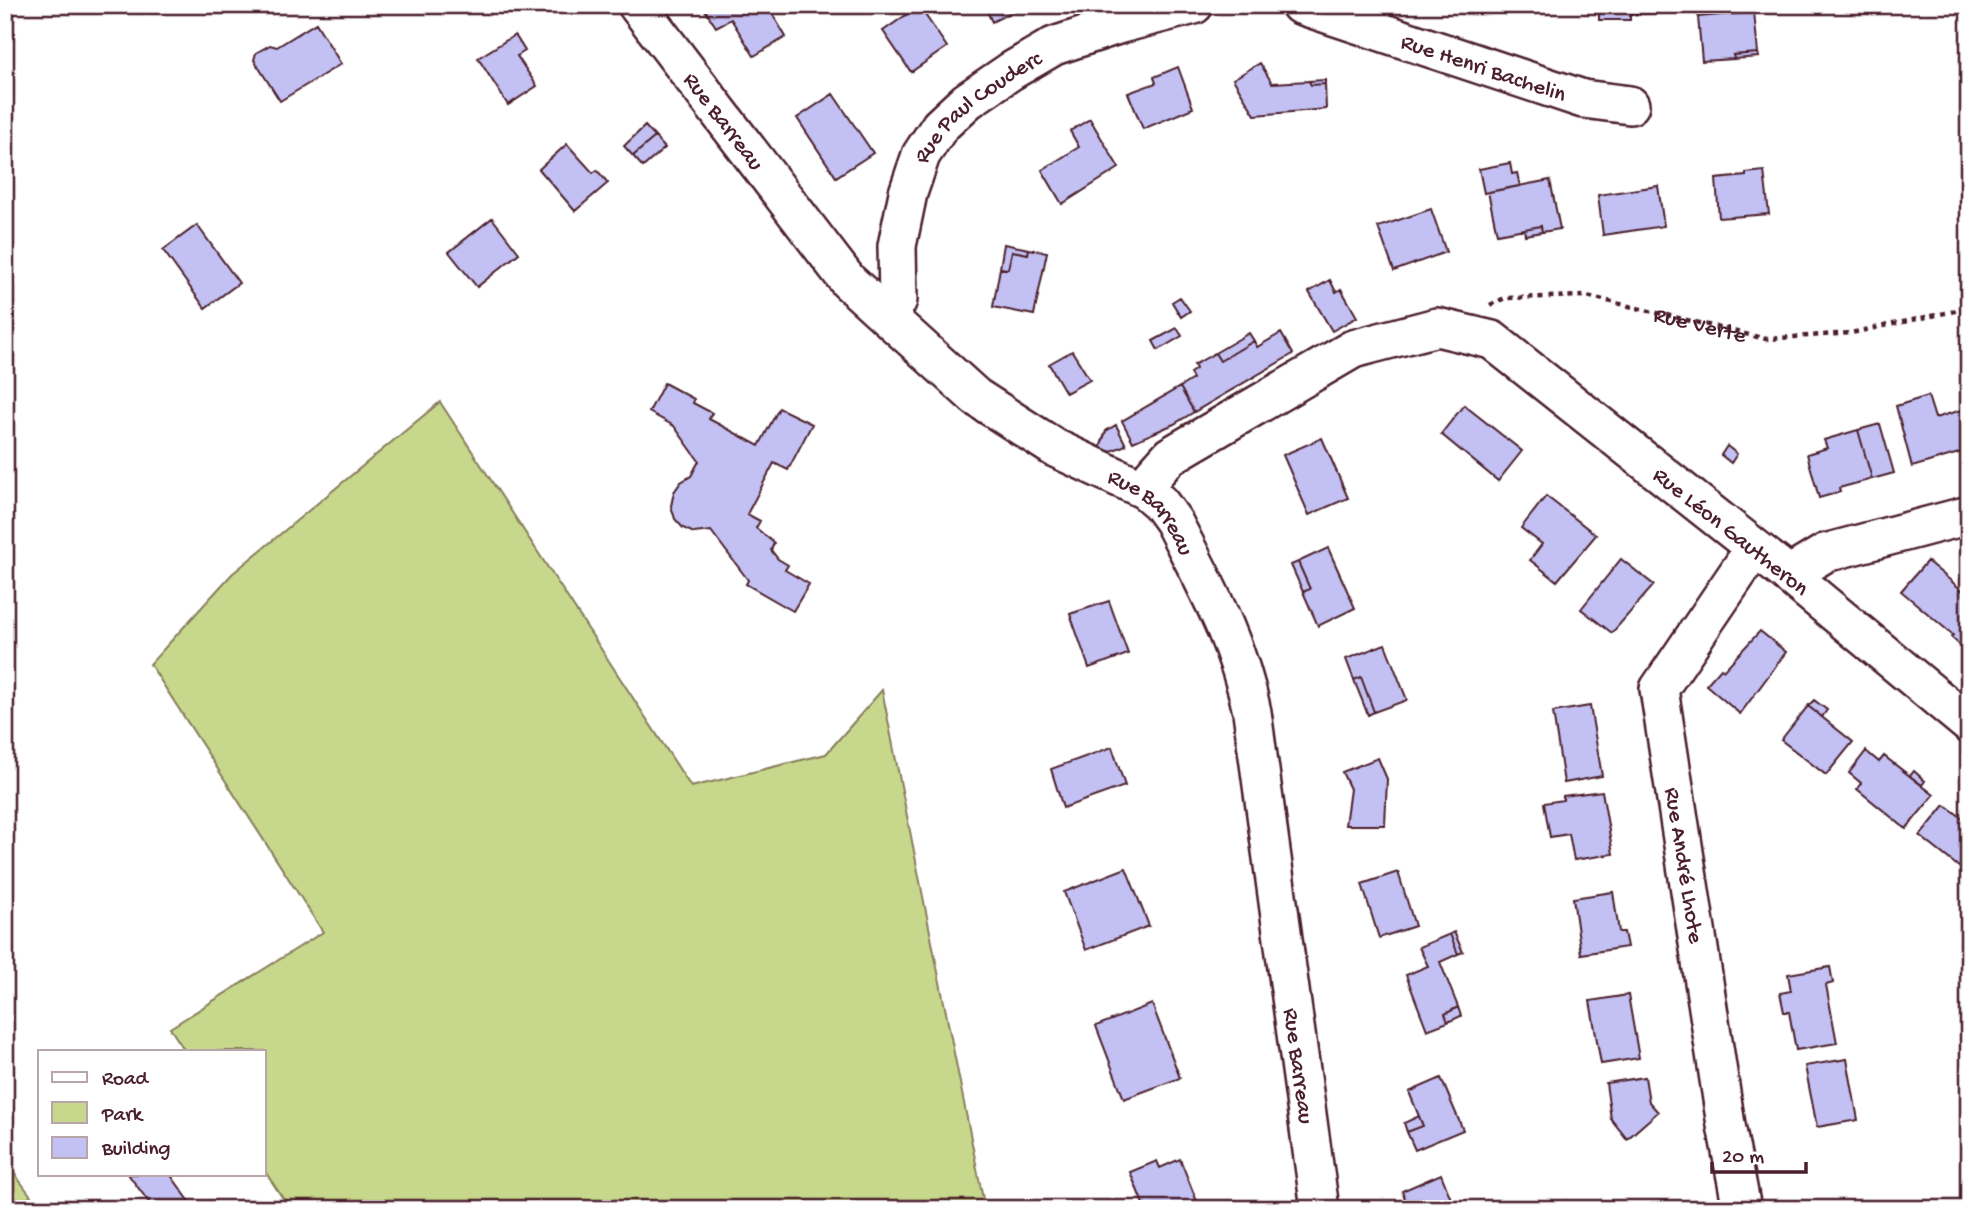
<svg xmlns="http://www.w3.org/2000/svg" width="1974" height="1214" viewBox="0 0 1974 1214" font-family="'Gochi Hand',sans-serif">
	<style>
		.green { fill: #c7d88c; stroke: #887c5c; stroke-width: 2 }
		.building { fill: #c3c1f3; stroke: #4a1f2b; stroke-width: 2 }
		.lines { fill: none; stroke-linecap: round; stroke-linejoin: round }
		.minor-casing { stroke: #4a1f2b; stroke-width: 42 }
		.path { stroke: #4a1f2b; stroke-width: 4.5; stroke-dasharray: 5 5; stroke-linecap: butt }
		.minor { stroke: #fff; stroke-width: 37 }
		.labels { text-anchor: middle; stroke-width: 5; stroke-linejoin: round; paint-order: stroke }
		.street-label { font-size: 23px; fill: #4a1f2b; stroke: #fff }
	</style>
	<rect width="100%" height="100%" fill="#fff"/>
	<filter id="ink" filterUnits="userSpaceOnUse"><feTurbulence type="fractalNoise" baseFrequency=".0143" numOctaves="2"/><feDisplacementMap in="SourceGraphic" scale="14" xChannelSelector="R" yChannelSelector="G"/><feConvolveMatrix kernelMatrix="1 2 1 2 8 2 1 2 1" color-interpolation-filters="sRGB"/></filter>
	<g filter="url(#ink)">
		<path class="green" d="M440 402 691 787 826 754 882 690 985 1209H290L264 1170V1051H185L170 1028 323 932 150 664 232 574Z
			M5 1161 31 1196 13 1209H5Z"/>
		<path class="building" d="M713 5H767L786 37 754 56 731 19 716 27 705 10Z
			M984 5H1026L992 22Z
			M1599 5H1656L1657 13 1630 14V20H1599Z
			M919 6 947 47 911 72 883 31Z
			M1754 12 1758 53 1733 55 1734 59 1702 61 1698 17Z
			M316 23 341 64 280 101 254 60 256 53 270 45 277 47Z
			M515 35 525 51 517 56 537 86 508 105 478 58Z
			M1758 53 1759 57 1734 59 1733 55Z
			M1260 63 1272 83 1309 81 1311 85 1325 84 1326 109 1255 115 1233 79Z
			M1178 67 1193 108 1143 129 1128 93 1156 83 1154 77Z
			M1325 80V84L1311 85 1309 81Z
			M833 94 873 153 836 177 797 118Z
			M1090 119 1119 168 1062 204 1042 170 1079 147 1070 131Z
			M645 126 655 137 633 156 624 146Z
			M655 137 665 148 643 167 633 156Z
			M567 144 593 173 597 170 608 183 575 211 539 169Z
			M1510 163 1512 174 1517 173 1520 186 1484 193 1479 169Z
			M1764 171 1769 214 1719 218 1716 179 1746 176V173Z
			M1550 180 1560 229 1542 232 1541 226 1497 234 1488 192Z
			M1658 186 1664 226 1603 235 1598 195Z
			M1431 209 1446 252 1394 271 1378 227Z
			M492 218 519 253 477 287 449 252Z
			M197 225 239 283 205 308 163 250Z
			M1541 226 1542 232 1525 235 1524 229Z
			M1004 244 1029 249 1028 254 1012 251 1008 269 1000 268Z
			M1029 249 1047 252 1034 315 993 307 1000 268 1008 269 1012 251 1028 254Z
			M1330 280 1336 292 1341 289 1357 317 1332 331 1309 292Z
			M1180 297 1190 311 1181 317 1172 302Z
			M1177 328 1182 336 1158 350 1153 341Z
			M1249 333 1254 341 1220 361 1215 353Z
			M1281 333 1293 354 1194 412 1180 387 1193 379 1190 373 1196 369 1194 365 1215 353 1220 361 1254 341 1257 347Z
			M1072 351 1090 380 1066 393 1049 364Z
			M664 383 694 399 693 403 712 413 709 419 759 446 779 408 812 424 788 470 774 463 747 514 760 521 756 528 774 543 771 550 778 559 788 565 785 570 809 584 793 611 746 584 748 580 711 531 694 533 683 528 675 519 671 506 674 492 681 482 691 476 699 461 674 426 649 412Z
			M1180 387 1194 412 1174 424 1133 442 1122 421Z
			M1928 396 1935 418 1965 409 1969 421V450L1912 467 1896 406Z
			M1464 405 1522 451 1498 481 1441 434Z
			M1880 424 1894 473 1872 479 1858 430Z
			M1116 425 1126 445 1109 452 1100 448 1106 431Z
			M1858 430 1872 479 1839 488 1840 492 1819 498 1807 454 1827 448 1824 440Z
			M1322 438 1348 498 1309 515 1283 455Z
			M1727 446 1737 454 1731 463 1721 455Z
			M1546 496 1596 535 1557 581 1530 560 1542 544 1521 528Z
			M1328 548 1355 608 1318 626 1303 592 1310 589 1298 562Z
			M1621 559 1654 585 1612 633 1581 609Z
			M1927 561 1969 596V641L1963 648 1951 637 1953 635 1901 591Z
			M1298 562 1310 589 1303 592 1291 565Z
			M1109 601 1128 654 1089 668 1070 614Z
			M1760 631 1786 652 1740 714 1706 685 1721 668 1724 670Z
			M1385 644 1407 700 1374 712 1361 677 1354 680 1346 659Z
			M1361 677 1374 712 1368 715 1354 680Z
			M1814 700 1827 710 1822 717 1808 706Z
			M1590 706 1602 776 1564 783 1553 712Z
			M1808 706 1853 742 1826 775 1781 740Z
			M1112 747 1125 786 1063 808 1051 769Z
			M1866 751 1879 762 1884 756 1934 795 1906 829 1857 789 1861 783 1849 773Z
			M1378 758 1387 779 1385 825H1345L1350 789 1342 772Z
			M1914 771 1925 781 1922 785 1910 776Z
			M1602 791 1613 854 1574 860 1569 834 1550 837 1544 803 1563 800V796Z
			M1945 805 1969 823V875L1920 836Z
			M1126 868 1149 926 1086 950 1064 892Z
			M1398 872 1415 926 1379 938 1362 884Z
			M1613 892 1619 932H1624L1627 947 1581 954 1573 898Z
			M1454 932 1463 952 1458 954 1450 934Z
			M1450 934 1458 954 1440 962 1458 1007 1445 1014 1448 1022 1427 1030 1406 975 1428 966 1419 947Z
			M1830 967 1833 983 1826 985 1837 1043 1796 1050 1789 1012H1784L1780 993 1791 991 1788 974Z
			M1628 995 1639 1058 1601 1064 1590 1001Z
			M1152 1004 1180 1078 1124 1099 1096 1026Z
			M1458 1007 1461 1016 1448 1022 1445 1014Z
			M1847 1059 1858 1120 1817 1127 1805 1066Z
			M1645 1077 1649 1102 1658 1112 1627 1139 1611 1119 1606 1083Z
			M1441 1078 1463 1130 1415 1150 1407 1132 1423 1126 1409 1092Z
			M1419 1116 1423 1126 1407 1132 1404 1123Z
			M1180 1159 1200 1209H1145L1130 1172 1157 1161 1160 1168Z
			M128 1174H170L195 1209H154Z
			M1441 1174 1455 1209H1409L1402 1191Z
			M1567 1201 1568 1209H1549H1550Z"/>
		<g class="lines">
			<defs>
				<g id="minor">
					<path id="s2" d="M637 5 848 281 976 397 1055 448 1145 490 1160 503 1173 521C1205 584 1238 642 1252 712L1320 1209"/>
					<path id="s3" d="M1300 5 1583 99 1630 105"/>
					<path id="s4" d="M888 317 898 300 897 246 908 193 921 155 940 126 967 101 1011 71 1054 46 1121 24 1194 5"/>
					<path id="s5" d="M1145 490 1153 475 1170 456 1353 349 1437 327 1492 340 1789 575 1969 724"/>
					<path d="M1789 575 1825 553 1969 515"/>
					<path d="M1742 1209 1726 1125 1659 689 1754 549"/>
				</g>
			</defs>
			<use href="#minor" class="minor-casing"/>
			<path class="path" id="s1" d="M1490 305 1505 298 1587 296 1766 339 1851 333 1969 308"/>
			<use href="#minor" class="minor"/>
		</g>
	</g>
	<g class="labels">
		<g class="street-label">
			<text dy="8" stroke="none"><textPath href="#s3" startOffset="194">Rue Henri Bachelin</textPath></text>
			<text dy="8" stroke="none"><textPath href="#s4" startOffset="243">Rue Paul Couderc</textPath></text>
			<text dy="8" stroke="none"><textPath href="#s2" startOffset="145">Rue Barreau</textPath></text>
			<text dy="8" stroke="none"><textPath href="#s1" startOffset="215">Rue Verte</textPath></text>
			<text dy="8" stroke="none"><textPath href="#s2" startOffset="733">Rue Barreau</textPath></text>
			<text dy="8" stroke="none"><textPath href="#s5" startOffset="704">Rue Léon Gautheron</textPath></text>
			<text transform="translate(1686 865) rotate(81)" y="8">Rue André Lhote</text>
			<text dy="8" stroke="none"><textPath href="#s2" startOffset="1320">Rue Barreau</textPath></text>
		</g>
	</g>
	<rect width="1974" height="1214" fill="none" stroke="#fff" stroke-width="28"/>
	<rect x="14" y="14" width="1946" height="1186" fill="none" stroke="#4a1f2b" stroke-width="2.5" filter="url(#ink)"/>
	<rect x="38" y="1050" width="228" height="126" fill="#ffffff" stroke="#b7a5aa" stroke-width="2"/>
	<rect x="52" y="1072" width="35" height="10" fill="#ffffff" stroke="#b7a5aa" stroke-width="2"/>
	<text x="102" y="1084" font-size="21" fill="#4a1f2b">Road</text>
	<rect x="52" y="1102" width="35" height="21" fill="#c7d88c" stroke="#b7a5aa" stroke-width="2"/>
	<text x="102" y="1120" font-size="21" fill="#4a1f2b">Park</text>
	<rect x="52" y="1137" width="35" height="21" fill="#c3c1f3" stroke="#b7a5aa" stroke-width="2"/>
	<text x="102" y="1154" font-size="21" fill="#4a1f2b">Building</text>
	<path d="M1712 1162v10h94v-10" fill="none" stroke="#4a1f2b" stroke-width="3.5"/>
	<text x="1722" y="1162" font-size="21" fill="#4a1f2b" stroke="#ffffff" stroke-width="5" paint-order="stroke">20 m</text>
</svg>
